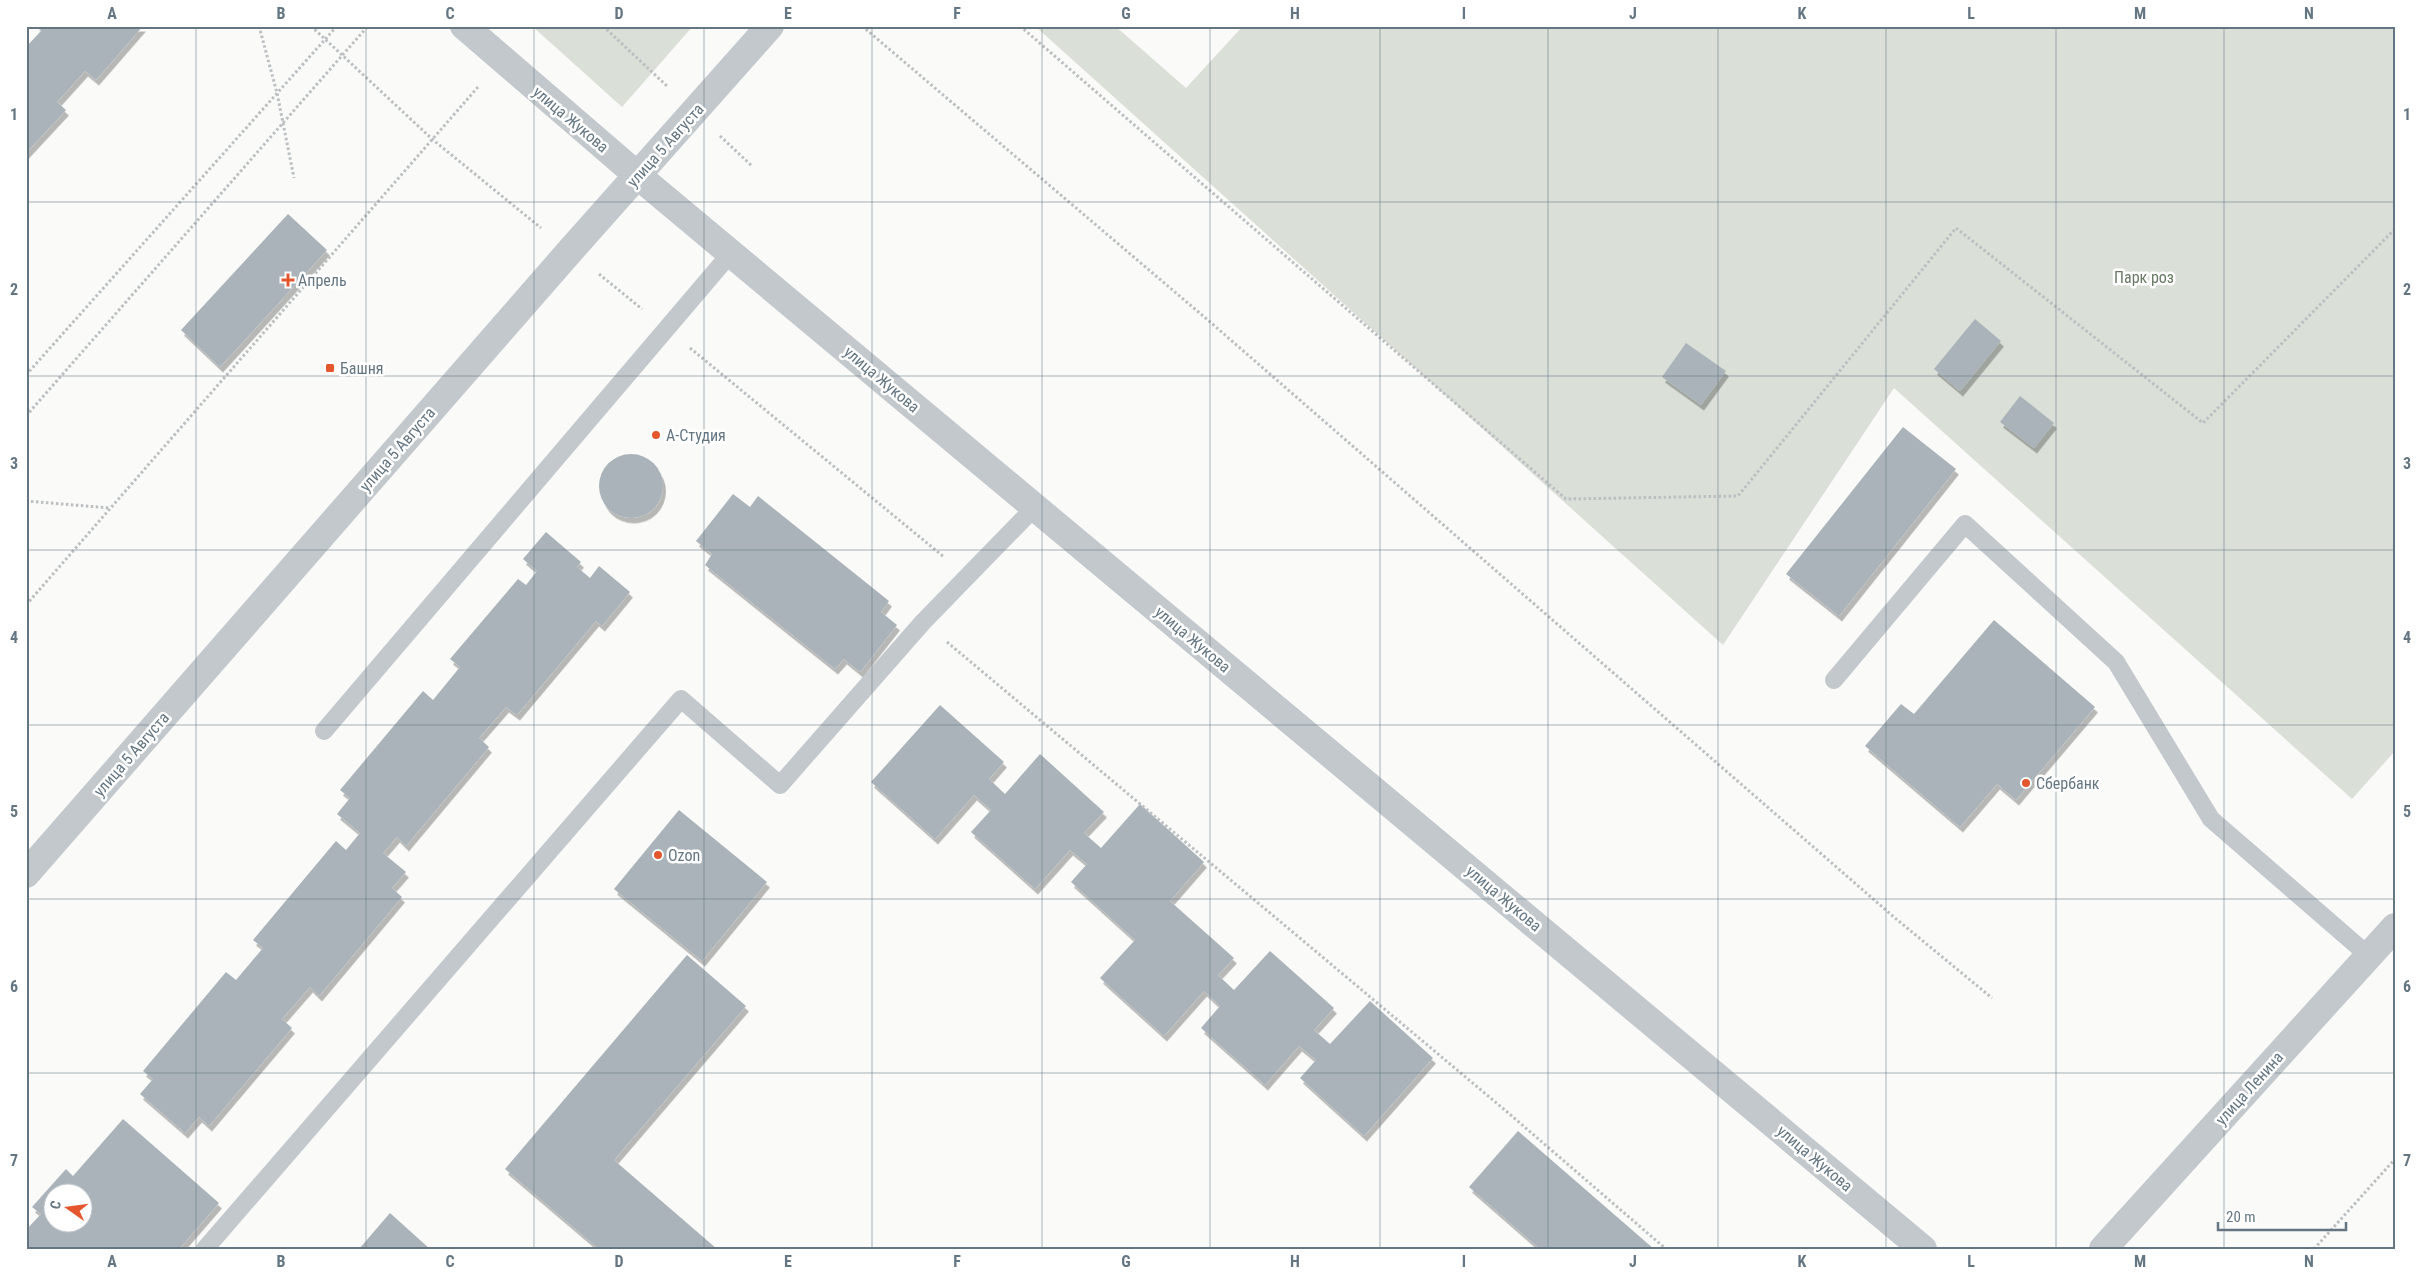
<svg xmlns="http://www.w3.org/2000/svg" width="2421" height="1275" viewBox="0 0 2421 1275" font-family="'Roboto Condensed',sans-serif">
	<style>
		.green { fill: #dadfd7 }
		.building { fill: #aab3b9; fill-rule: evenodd; filter: url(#shadow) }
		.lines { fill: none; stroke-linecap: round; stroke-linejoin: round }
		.path { stroke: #bbbfc2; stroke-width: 3; stroke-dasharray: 2.5 2.5; stroke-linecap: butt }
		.service { stroke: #c3c8cc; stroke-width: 18 }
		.minor { stroke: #c3c8cc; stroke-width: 28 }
		.tertiary { stroke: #c3c8cc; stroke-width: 28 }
		.grid { fill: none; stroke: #657683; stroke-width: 1; stroke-opacity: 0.55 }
		.poi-dot { fill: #e4572e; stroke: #fff; stroke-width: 2 }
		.labels { text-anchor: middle; stroke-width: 5; stroke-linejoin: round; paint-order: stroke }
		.street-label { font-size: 16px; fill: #657683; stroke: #fff }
		.park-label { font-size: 16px; fill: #687a64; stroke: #fff }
		.poi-label { font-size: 16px; fill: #657683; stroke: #fff; text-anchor: start }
		.neatline { fill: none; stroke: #657683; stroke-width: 2 }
		.grid-label { font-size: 16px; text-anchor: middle; font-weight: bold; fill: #657683 }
	</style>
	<defs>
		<filter id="shadow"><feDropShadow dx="3" dy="5.5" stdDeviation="0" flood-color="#0004"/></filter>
	</defs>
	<rect width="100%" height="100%" fill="#fafaf8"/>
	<path class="green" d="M532 26H693L622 107Z
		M1035 26H1115L1186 88 1243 26H2395V751L2352 799 1894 388 1723 645Z"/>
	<path class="building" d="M36 26H143L96 80 85 71 57 102 66 110 26 153V47L41 31Z
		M288 214 327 250 220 367 181 330Z
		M1975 319 2001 341 1960 391 1934 369Z
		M1686 343 1726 371 1701 405 1662 377Z
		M2020 396 2054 423 2034 448 2000 422Z
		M1903 427 1956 469 1839 616 1786 574Z
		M599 486a32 32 0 1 1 64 0a32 32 0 1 1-64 0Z
		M733 494 750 507 758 496 889 601 881 612 897 625 860 672 844 659 835 669 705 565 712 554 696 541Z
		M546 532 581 562 577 567 590 578 599 566 630 592 602 626 596 621 517 715 506 707 479 738 489 747 406 846 397 837 383 853 406 872 392 888 402 897 319 996 310 987 282 1019 292 1028 209 1126 199 1117 185 1133 140 1094 153 1079 143 1071 226 972 236 980 263 948 253 940 336 841 346 850 360 833 337 814 350 798 340 790 423 691 433 700 460 667 450 659 518 579 526 585 537 571 523 559Z
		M1994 620 2095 707 2016 800 1997 784 1960 827 1865 746 1901 704 1914 714Z
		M940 705 1004 762 989 779 1005 794 1040 754 1104 812 1084 833 1101 848 1140 804 1204 862 1170 901 1234 958 1218 975 1234 990 1270 951 1334 1008 1314 1030 1330 1044 1370 1001 1433 1058 1364 1136 1300 1078 1316 1060 1299 1046 1265 1085 1201 1028 1220 1006 1204 991 1164 1036 1100 978 1135 940 1071 882 1087 864 1070 850 1035 889 971 832 991 810 974 795 935 839 871 782Z
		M679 810 767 882 702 961 614 889Z
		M687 955 746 1006 614 1160 717 1249H599L505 1169Z
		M123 1119 219 1203 179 1249H26V1230L41 1214 32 1207 66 1169 73 1176ZM52 1192H82V1222H52Z
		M1518 1131 1654 1249H1540L1469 1187Z
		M390 1213 430 1249H359Z"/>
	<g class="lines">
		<path class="path" d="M259 26 277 93 294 178
			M311 26 432 139 541 228
			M603 26 668 87
			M862 26 1209 321 1895 918 1992 998
			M1020 26 1566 499 1738 496 1956 228 2203 423 2395 229
			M720 136 752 166
			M599 274 642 309
			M690 348 944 557
			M26 375 337 26
			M26 416 368 26
			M26 501 110 508
			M26 605 478 87
			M947 642 1506 1111 1666 1249
			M2314 1249 2395 1159"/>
		<path class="service" d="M1834 680 1965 524 2116 662 2211 819 2369 956
			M324 731 731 253
			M205 1249 681 699 780 785 923 622 1035 507"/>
		<path class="minor" d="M464 26 637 175 1923 1249
			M2103 1249 2395 927"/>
		<path class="tertiary" d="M26 874 570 251 770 26"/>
	</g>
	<path class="grid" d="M196 26V1249M366 26V1249M534 26V1249M704 26V1249M872 26V1249M1042 26V1249M1210 26V1249M1380 26V1249M1548 26V1249M1718 26V1249M1886 26V1249M2056 26V1249M2224 26V1249M26 202H2395M26 376H2395M26 550H2395M26 725H2395M26 899H2395M26 1073H2395"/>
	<g class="poi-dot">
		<path d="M285.5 272.5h5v5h5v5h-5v5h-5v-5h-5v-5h5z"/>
		<rect x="325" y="363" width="10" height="10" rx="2.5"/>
		<circle cx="656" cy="435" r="5"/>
		<circle cx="2026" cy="783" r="5"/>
		<circle cx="658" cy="855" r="5"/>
	</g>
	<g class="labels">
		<g class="street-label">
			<text transform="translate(571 119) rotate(40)" y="6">улица Жукова</text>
			<text transform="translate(665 145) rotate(-48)" y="6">улица 5 Августа</text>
			<text transform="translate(882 379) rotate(40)" y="6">улица Жукова</text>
			<text transform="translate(397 449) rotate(-49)" y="6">улица 5 Августа</text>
			<text transform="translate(1193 639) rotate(40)" y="6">улица Жукова</text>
			<text transform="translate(131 754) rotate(-49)" y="6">улица 5 Августа</text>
			<text transform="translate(1504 898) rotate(40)" y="6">улица Жукова</text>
			<text transform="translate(2249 1088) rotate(-48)" y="6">улица Ленина</text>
			<text transform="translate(1815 1158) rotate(40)" y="6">улица Жукова</text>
		</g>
		<g class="park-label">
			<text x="2144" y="283">Парк роз</text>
		</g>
		<g class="poi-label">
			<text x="298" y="286">Апрель</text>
			<text x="340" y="374">Башня</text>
			<text x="666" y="441">А-Студия</text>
			<text x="2036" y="789">Сбербанк</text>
			<text x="668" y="861">Ozon</text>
		</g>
	</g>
	<rect width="2421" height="1275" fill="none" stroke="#ffffff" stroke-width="55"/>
	<g transform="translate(68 1208) rotate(284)"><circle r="24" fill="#ffffff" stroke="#c1c8cd"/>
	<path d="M0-4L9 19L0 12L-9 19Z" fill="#e4572e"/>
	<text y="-8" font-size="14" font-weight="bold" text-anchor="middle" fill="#657683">С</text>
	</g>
	<path d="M2218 1222v8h128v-8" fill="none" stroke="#657683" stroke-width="2.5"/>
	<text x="2226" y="1222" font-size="15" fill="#657683" stroke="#ffffff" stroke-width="4" paint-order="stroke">20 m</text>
	<rect x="28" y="28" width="2366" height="1220" class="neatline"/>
	<g class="grid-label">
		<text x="112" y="19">A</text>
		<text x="281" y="19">B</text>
		<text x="450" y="19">C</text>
		<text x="619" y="19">D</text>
		<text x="788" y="19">E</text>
		<text x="957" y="19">F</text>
		<text x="1126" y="19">G</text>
		<text x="1295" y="19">H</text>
		<text x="1464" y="19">I</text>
		<text x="1633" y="19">J</text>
		<text x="1802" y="19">K</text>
		<text x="1971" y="19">L</text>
		<text x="2140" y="19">M</text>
		<text x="2309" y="19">N</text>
		<text x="14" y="120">1</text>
		<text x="2407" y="120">1</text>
		<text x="14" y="295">2</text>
		<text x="2407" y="295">2</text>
		<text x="14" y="469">3</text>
		<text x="2407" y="469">3</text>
		<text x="14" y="643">4</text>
		<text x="2407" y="643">4</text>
		<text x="14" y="817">5</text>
		<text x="2407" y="817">5</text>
		<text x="14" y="992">6</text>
		<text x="2407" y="992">6</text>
		<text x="14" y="1166">7</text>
		<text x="2407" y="1166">7</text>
		<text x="112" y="1267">A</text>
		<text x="281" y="1267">B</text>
		<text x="450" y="1267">C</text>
		<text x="619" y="1267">D</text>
		<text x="788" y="1267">E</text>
		<text x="957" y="1267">F</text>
		<text x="1126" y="1267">G</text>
		<text x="1295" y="1267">H</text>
		<text x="1464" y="1267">I</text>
		<text x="1633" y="1267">J</text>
		<text x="1802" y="1267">K</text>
		<text x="1971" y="1267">L</text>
		<text x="2140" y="1267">M</text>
		<text x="2309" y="1267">N</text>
	</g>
</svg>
